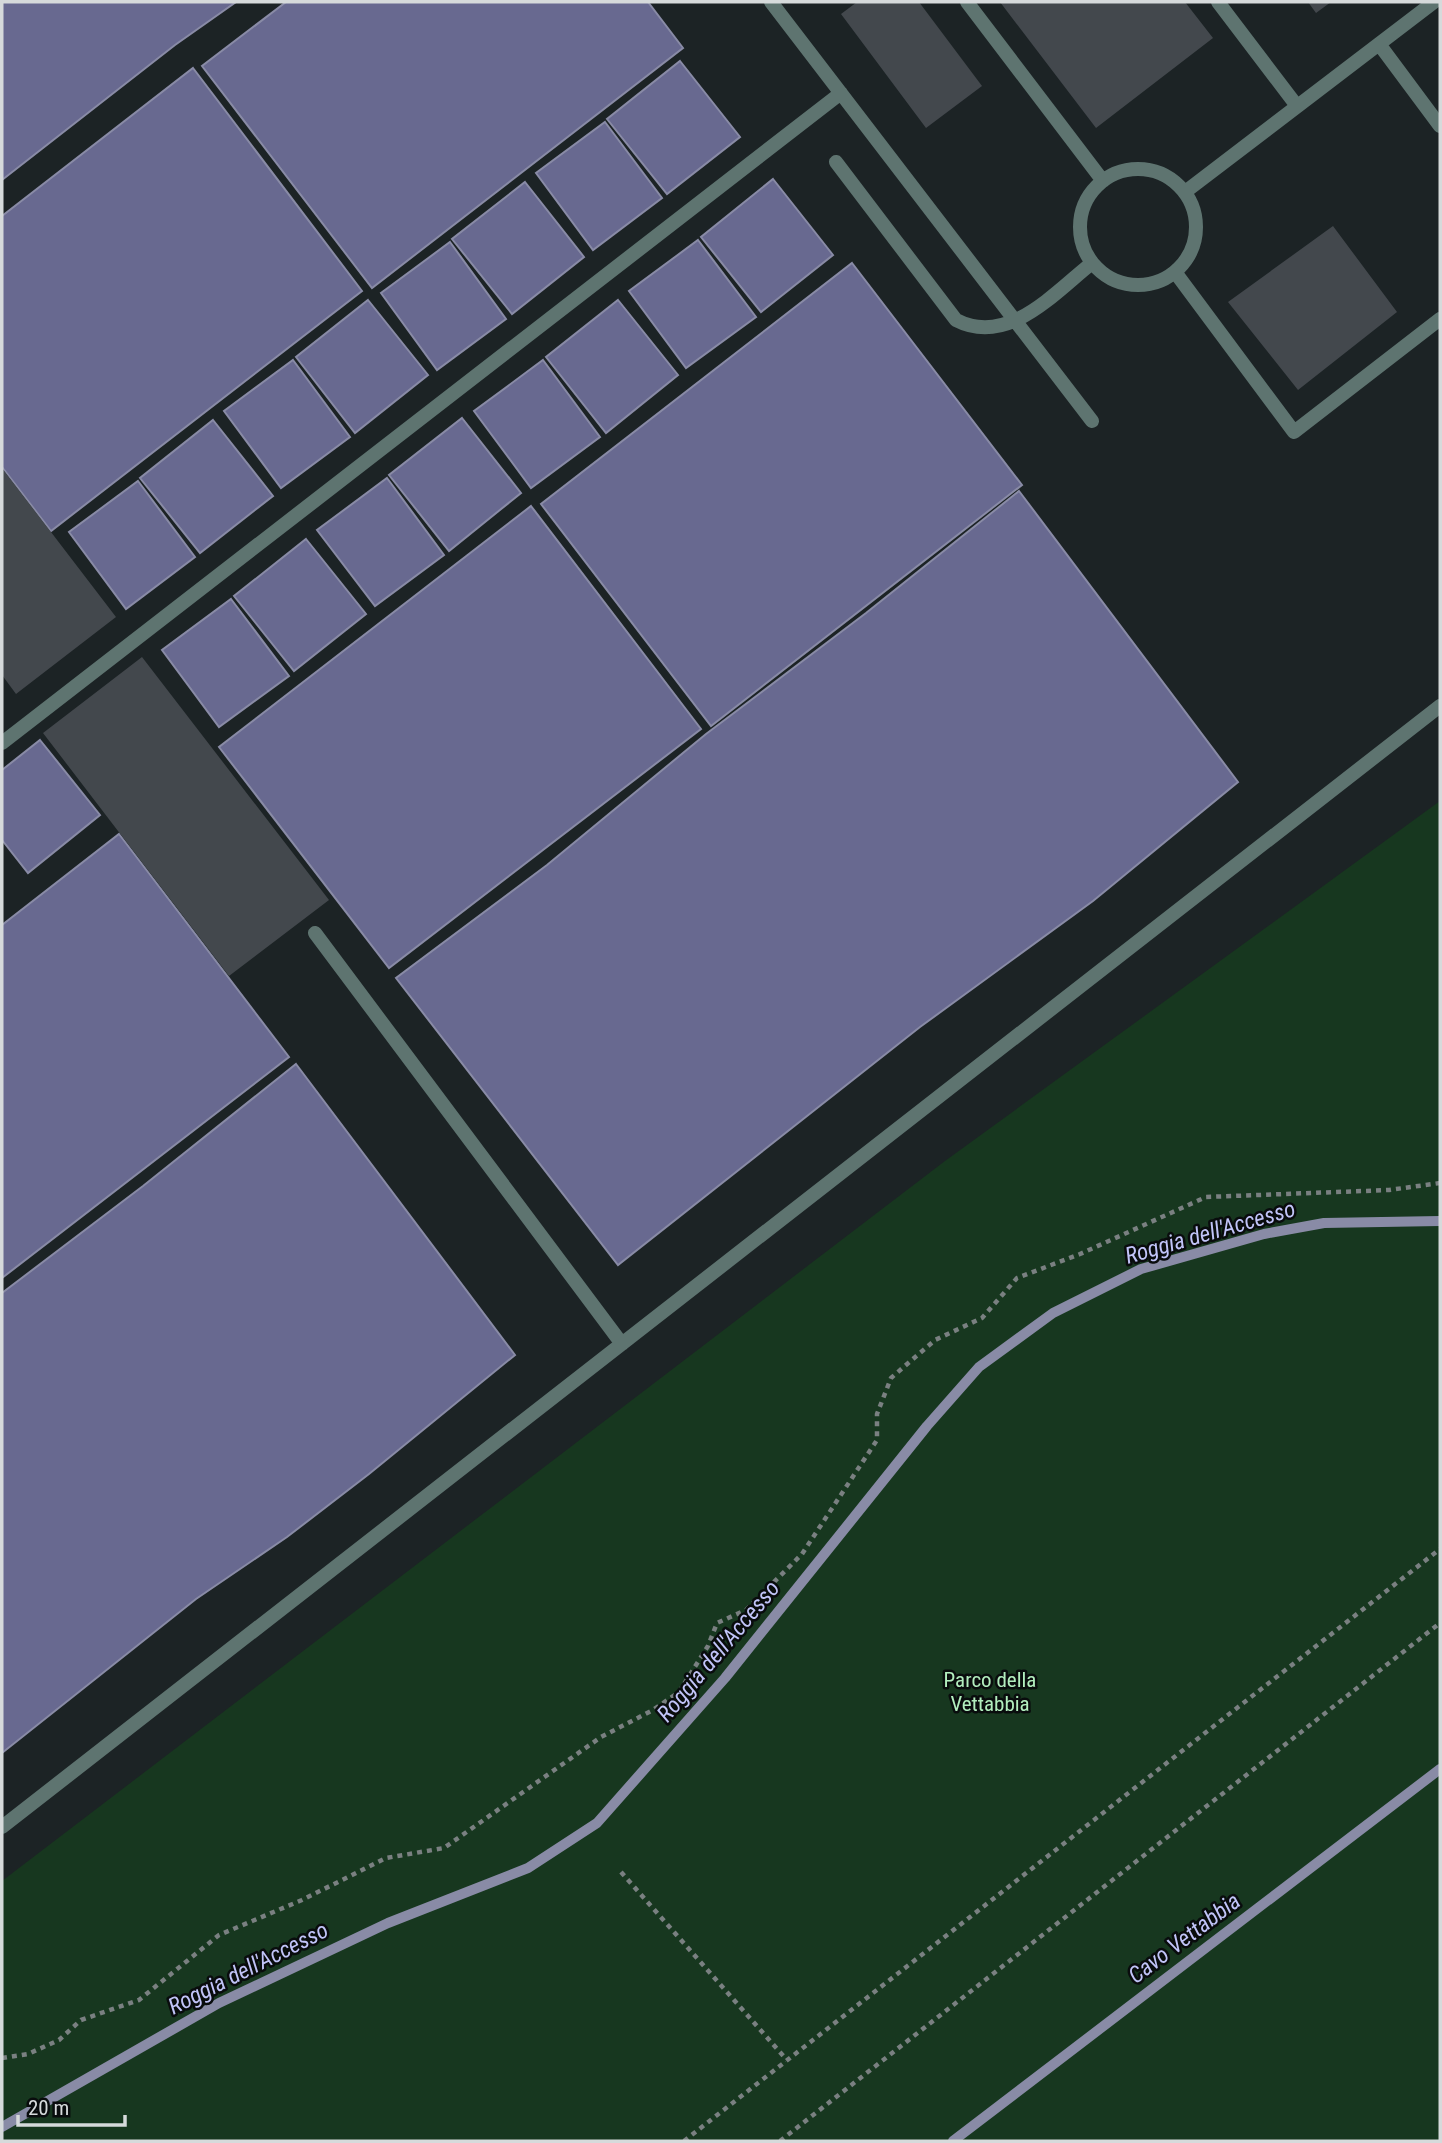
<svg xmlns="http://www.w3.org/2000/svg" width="1442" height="2143" viewBox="0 0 1442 2143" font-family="'Roboto Condensed',sans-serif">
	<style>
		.green { fill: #17371f }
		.water { fill: #686990; stroke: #898ba6; stroke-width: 2 }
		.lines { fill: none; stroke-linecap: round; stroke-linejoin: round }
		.stream { stroke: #898ba6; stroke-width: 10 }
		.building { fill: #43484d }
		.path { stroke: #7a8081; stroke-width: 4.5; stroke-dasharray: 5 5; stroke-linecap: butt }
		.lane { stroke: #5e7470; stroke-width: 14 }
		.labels { text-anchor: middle; stroke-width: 5; stroke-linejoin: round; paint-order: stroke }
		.park-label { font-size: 21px; fill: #b2eebe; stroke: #090c0d }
		.water-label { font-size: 23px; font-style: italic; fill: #c1c4f8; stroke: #090c0d }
	</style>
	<rect width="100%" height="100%" fill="#1c2325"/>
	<path class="green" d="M1440 801V2141H2V1881L945 1161Z"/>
	<path class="water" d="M2 2H236L175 45 2 180Z
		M286 2H648L683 48 372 288 202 66Z
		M680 61 740 137 667 194 607 119Z
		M193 68 362 291 51 531 2 467V216Z
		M605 122 662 198 593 250 536 173Z
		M773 179 833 255 761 312 701 237Z
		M525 182 584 257 512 314 452 239Z
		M698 240 756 317 686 368 629 291Z
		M450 242 506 319 437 370 381 293Z
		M852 263 1022 485 711 726 541 504Z
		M368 300 428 375 355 433 296 357Z
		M618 300 678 375 606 433 546 357Z
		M293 360 350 437 281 488 224 411Z
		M543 360 600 437 531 488 474 411Z
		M462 418 521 493 449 551 389 475Z
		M213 420 273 496 200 553 140 478Z
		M387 478 444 555 375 606 317 530Z
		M138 481 195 557 126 609 69 532Z
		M1019 491 1238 782 1093 901 920 1027 618 1265 396 978 547 865 706 734 866 613Z
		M531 506 701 729 389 968 219 747Z
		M306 539 366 614 294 671 234 596Z
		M231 599 289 676 219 727 162 650Z
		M40 740 100 815 28 873 2 840V770Z
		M119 834 289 1057 2 1278V925Z
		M296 1064 515 1355 369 1474 287 1537 196 1599 2 1753V1293L143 1186Z"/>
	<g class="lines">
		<path class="stream" d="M2 2127 219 2003 388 1923 528 1868 597 1823 725 1678 927 1426 979 1367 1053 1313 1141 1269 1264 1234 1324 1223 1440 1221
			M953 2141 1440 1769"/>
	</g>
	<path class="building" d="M857 2H919L982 86 926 128 841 14Z
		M1000 2H1185L1213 38 1096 128Z
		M1308 2H1331L1316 13Z
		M1333 226 1397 312 1298 390 1228 302Z
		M2 468 116 617 16 694 2 675Z
		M142 657 329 900 229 976 43 733Z"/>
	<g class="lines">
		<path class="path" d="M621 1872 787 2060
			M2 2058 28 2054 59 2040 81 2020 139 2000 219 1935 302 1900 386 1858 444 1848 601 1737 653 1710 679 1692 708 1646 717 1623 746 1610 802 1554 877 1440V1414L891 1378 935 1340 982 1318 1017 1278 1080 1254 1206 1197 1389 1190 1440 1183
			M684 2141 1440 1549
			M780 2141 1440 1623"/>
		<path class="lane" d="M771 2 1092 421
			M967 2 1103 181
			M1218 2 1297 106
			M1379 44 1440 126
			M836 162 956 320C1008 347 1054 293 1092 263
			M1080 227a58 58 0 1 1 116 0a58 58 0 1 1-116 0Z
			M1185 192 1434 2
			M1175 272 1294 432 1440 319
			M2 743 841 93
			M315 933 622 1344
			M2 1827 1440 706"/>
	</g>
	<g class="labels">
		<g class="park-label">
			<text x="990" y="1687">Parco della<tspan x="990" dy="24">Vettabbia</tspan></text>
		</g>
		<g class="water-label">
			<text transform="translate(1210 1232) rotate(-16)" y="8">Roggia dell'Accesso</text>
			<text transform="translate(718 1651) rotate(-50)" y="8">Roggia dell'Accesso</text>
			<text transform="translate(1184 1938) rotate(-37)" y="8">Cavo Vettabbia</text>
			<text transform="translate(248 1968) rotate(-27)" y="8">Roggia dell'Accesso</text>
		</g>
	</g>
	<rect width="1442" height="2143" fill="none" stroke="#d6dadb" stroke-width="7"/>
	<path d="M18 2115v10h107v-10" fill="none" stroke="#d6dadb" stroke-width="3.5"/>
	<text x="28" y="2115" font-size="21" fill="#d6dadb" stroke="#090c0d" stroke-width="5" paint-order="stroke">20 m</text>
</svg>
